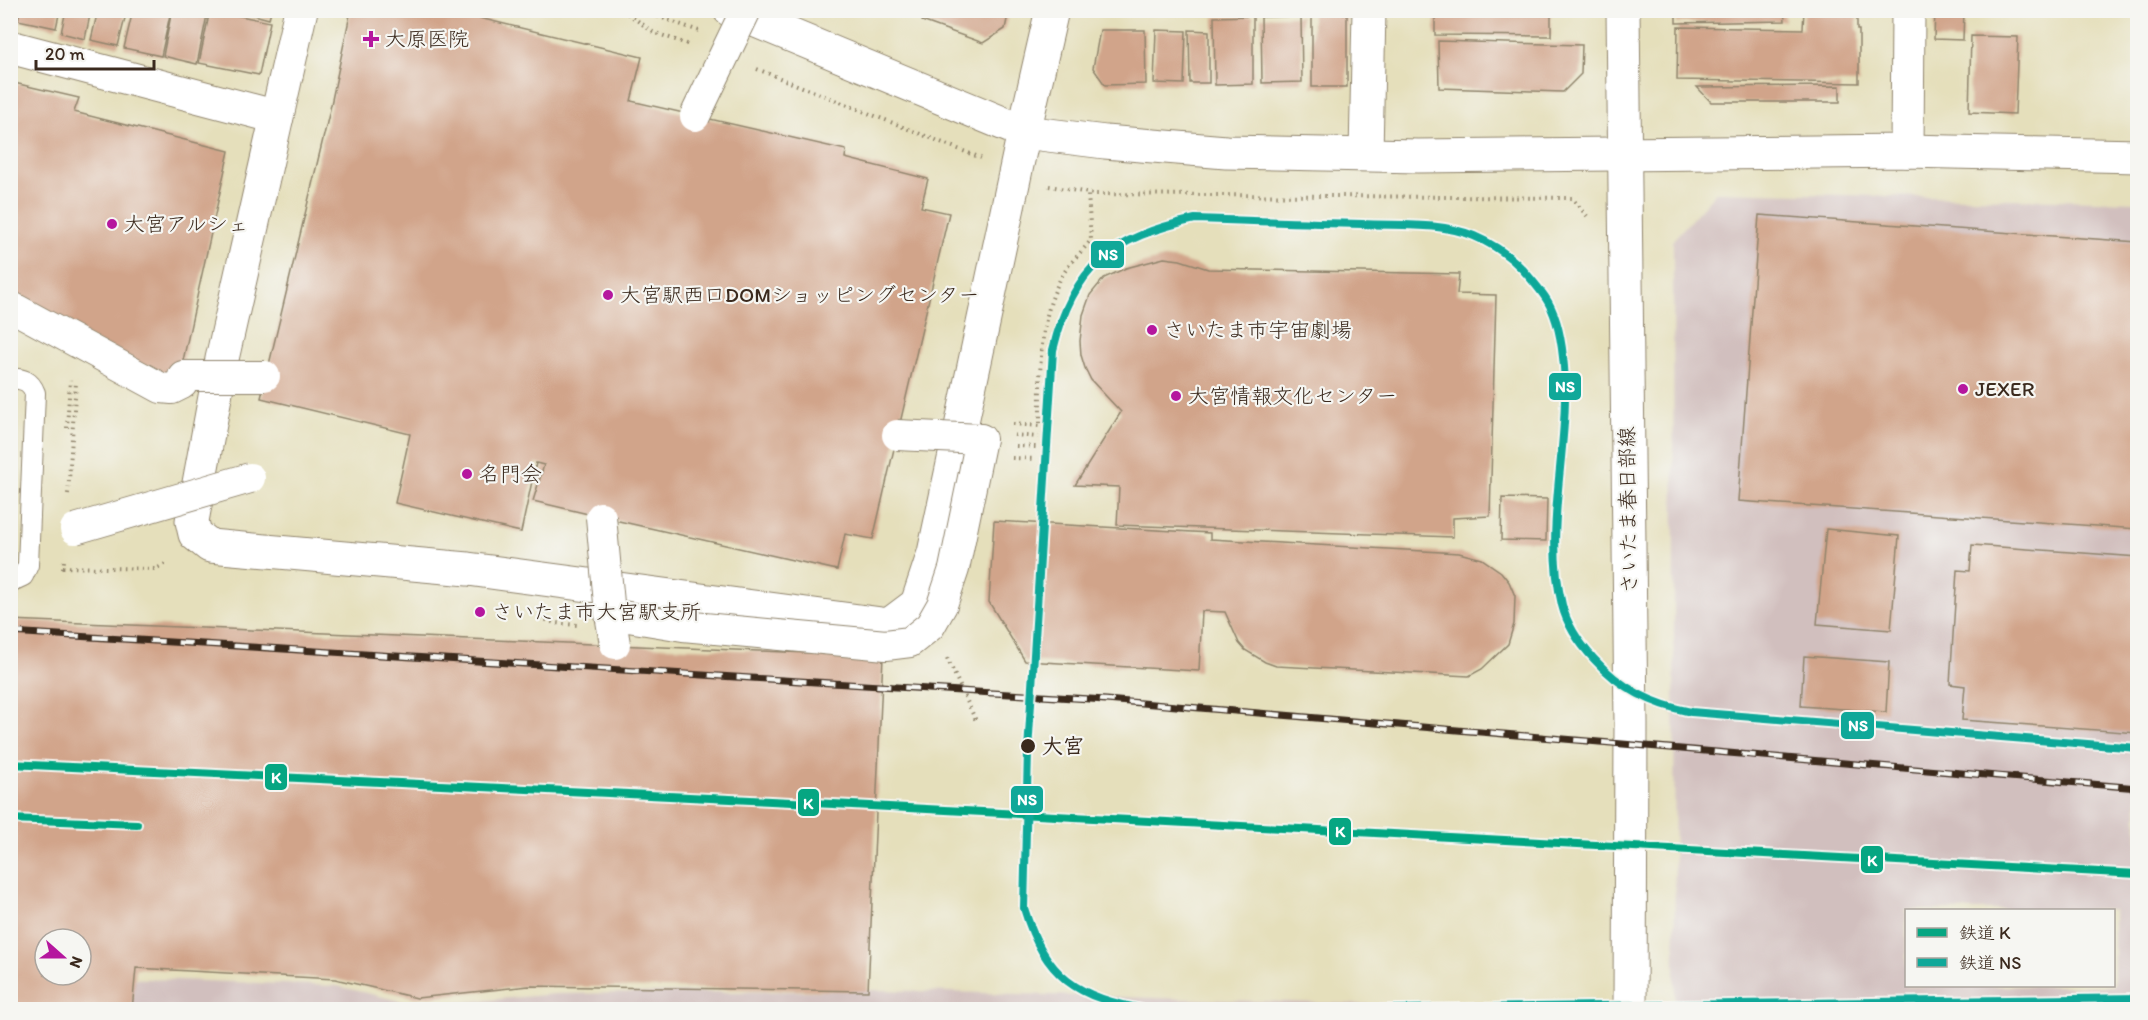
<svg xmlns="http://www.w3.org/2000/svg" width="2148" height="1020" viewBox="0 0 2148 1020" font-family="Itim,'Klee One',sans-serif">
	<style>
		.industrial { fill: #d1bfbe; fill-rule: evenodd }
		.building { fill: #d1a48a; fill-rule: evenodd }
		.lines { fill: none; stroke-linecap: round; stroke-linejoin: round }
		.service-casing { stroke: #90846c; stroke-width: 22 }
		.minor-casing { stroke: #90846c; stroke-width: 35 }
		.tertiary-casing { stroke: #90846c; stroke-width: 35 }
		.primary-casing { stroke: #90846c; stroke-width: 35 }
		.path { stroke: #90846c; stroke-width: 4; stroke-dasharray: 1.5 4.5; stroke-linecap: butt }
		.service { stroke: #fff; stroke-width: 20 }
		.minor { stroke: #fff; stroke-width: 33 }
		.tertiary { stroke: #fff; stroke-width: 33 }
		.primary { stroke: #fff; stroke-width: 33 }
		.rail-casing { stroke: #3b2a1e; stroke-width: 7 }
		.rail { stroke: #f6f6f2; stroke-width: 4.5; stroke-dasharray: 14; stroke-linecap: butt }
		.pedestrian-bridge-casing { stroke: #90846c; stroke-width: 32; stroke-linecap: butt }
		.pedestrian-bridge { stroke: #fff; stroke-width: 30 }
		.rail-1-casing { stroke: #f6f6f2; stroke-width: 12 }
		.rail-2-casing { stroke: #f6f6f2; stroke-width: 12 }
		.rail-1 { stroke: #06a682; stroke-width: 8 }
		.rail-2 { stroke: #10a899; stroke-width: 8 }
		.poi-dot { fill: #b5179e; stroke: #f6f6f2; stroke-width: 2 }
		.stop-dot { fill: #3b2a1e; stroke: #f6f6f2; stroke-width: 2 }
		.labels { text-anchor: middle; stroke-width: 4.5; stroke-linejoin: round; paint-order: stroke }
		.poi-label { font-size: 21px; fill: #3b2a1e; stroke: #f6f6f2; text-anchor: start }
		.street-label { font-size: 21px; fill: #3b2a1e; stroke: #f6f6f2 }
		.stop-label { font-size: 21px; font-weight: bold; fill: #3b2a1e; stroke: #f6f6f2; text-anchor: start }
		.line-badge { stroke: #f6f6f2; stroke-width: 2 }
		.badge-label { font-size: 16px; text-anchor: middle; font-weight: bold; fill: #fff }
	</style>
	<rect width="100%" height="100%" fill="#f6f6f2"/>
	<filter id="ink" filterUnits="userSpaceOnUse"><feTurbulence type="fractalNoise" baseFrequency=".0167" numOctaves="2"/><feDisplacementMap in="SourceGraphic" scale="12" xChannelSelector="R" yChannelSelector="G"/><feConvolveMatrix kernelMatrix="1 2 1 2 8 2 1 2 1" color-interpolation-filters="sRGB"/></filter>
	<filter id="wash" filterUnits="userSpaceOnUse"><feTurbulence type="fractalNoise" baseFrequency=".008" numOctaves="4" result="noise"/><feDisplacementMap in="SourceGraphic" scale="24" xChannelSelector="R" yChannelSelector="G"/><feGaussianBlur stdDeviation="1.35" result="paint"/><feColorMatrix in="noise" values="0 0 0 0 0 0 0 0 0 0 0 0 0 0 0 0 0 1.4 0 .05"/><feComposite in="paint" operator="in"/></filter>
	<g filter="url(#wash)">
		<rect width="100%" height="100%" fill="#e5dfbb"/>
		<path class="industrial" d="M1716 192 2137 202V1009H1675L1673 240ZM1906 910H2114V986H1906Z
			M45 975 337 986 421 1006 555 994 881 990 1526 1009 11 1010Z"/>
		<g id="blocks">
			<path class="building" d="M20 10H60L56 28 18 20Z
				M66 10H91L85 39 61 33Z
				M98 10H127L118 46 91 40Z
				M133 10H171L161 56 124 48Z
				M172 10H208L197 64 163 56Z
				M210 10 270 22 259 75 199 63Z
				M236 10H271L269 19Z
				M351 10H446L642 57 631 101 846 150 845 158 928 179 921 207 949 213 873 539 845 534 837 570 601 517 533 501 544 465 536 463 521 532 395 503 410 434 261 398 329 114Z
				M926 10H1009L1005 29 983 43 922 21Z
				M1435 10H1551V36L1435 35Z
				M1676 10H1784L1785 21 1676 23Z
				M1804 10H1857V30H1859V83L1677 80 1678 27 1803 29Z
				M1935 10H1964L1963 40 1934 39Z
				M1312 14H1347V87H1312Z
				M1253 16V84L1215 85 1214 17Z
				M1301 16 1302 82 1262 83 1261 17Z
				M1100 30H1145L1146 84 1105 85 1093 68Z
				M1156 30 1186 31 1184 84 1154 83Z
				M1189 30 1209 31V83H1190Z
				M1971 36 2018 37 2015 114 1969 112Z
				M1438 41 1582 45 1581 74 1563 92 1439 88Z
				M10 82 79 98 74 112 229 151 179 379 160 377 10 297Z
				M1840 86V102H1711L1697 87Z
				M1759 215 2138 242V529L1738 501Z
				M1164 258 1180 260 1208 269 1459 274 1457 294 1496 295 1490 516 1453 518V537L1117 525 1119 487 1075 485 1121 412 1091 380 1085 368 1081 355 1080 341 1083 315 1090 295 1104 278 1126 268Z
				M1502 498 1547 499 1546 541 1501 540Z
				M994 521 1210 533V539L1459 553 1482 559 1501 572 1509 582 1515 596 1514 624 1508 644 1482 669 1469 676 1276 666 1265 662 1245 650 1239 643 1225 612 1202 611 1199 671 1025 661 989 602Z
				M1826 529 1899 536 1891 630 1817 624Z
				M1972 545 2138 557V733L1962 720 1965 686 1950 684 1957 570 1970 571Z
				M10 620 883 656 868 991 529 986 417 998 335 979 136 968 132 1010H10ZM45 939H81V975H45Z
				M1804 656 1889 662 1886 712 1801 706Z"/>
		</g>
	</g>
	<g filter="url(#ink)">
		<use href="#blocks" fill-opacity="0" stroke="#90846c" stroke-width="1.5"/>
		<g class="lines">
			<defs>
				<path id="service" d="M10 378C23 379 30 380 35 393L28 565 23 576 10 582"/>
				<path id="minor" d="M10 47 277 117
					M1024 132 1052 10
					M1907 151 1908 10
					M1366 154 1369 10"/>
				<path id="tertiary" d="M301 10 222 359 192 521 195 534 210 546 468 569 889 625 917 604 934 553 1024 132
					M730 10 1024 132 1105 142 1226 152 1418 156 1907 151 2138 156"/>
				<path id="primary" d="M1623 10 1631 724 1630 1010"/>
			</defs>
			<use href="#service" class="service-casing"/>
			<use href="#minor" class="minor-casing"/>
			<use href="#tertiary" class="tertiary-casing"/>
			<use href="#primary" class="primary-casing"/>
			<path class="path" d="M623 10 653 32 690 45
				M628 13 654 15 699 31
				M757 69 981 158
				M1049 186 1094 194 1572 198 1587 216
				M1013 424 1040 426C1040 376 1037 321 1062 276 1069 263 1082 252 1091 240L1088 193
				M67 428 70 380
				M1014 435 1038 437
				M1016 446 1036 447
				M1012 458 1035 459
				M68 494 76 382
				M64 561 63 567 156 569 169 562
				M540 618 555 623 577 625
				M947 658 977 723"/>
			<use href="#service" class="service"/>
			<use href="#minor" class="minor"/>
			<use href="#tertiary" class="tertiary"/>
			<use href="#primary" class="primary"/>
			<defs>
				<path id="rail" d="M10 632 1106 700 2138 788"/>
			</defs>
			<use href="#rail" class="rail-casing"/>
			<use href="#rail" class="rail"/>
			<defs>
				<path id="pedestrian-bridge" d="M695 116 746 10
					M10 306 161 388 172 389 182 384 183 376H265
					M601 517 610 614
					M75 529 250 478
					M615 644 610 614 683 626 886 645 910 642 930 626 942 605 954 569 981 439 897 435"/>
			</defs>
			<use href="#pedestrian-bridge" class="pedestrian-bridge-casing"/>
			<use href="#pedestrian-bridge" class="pedestrian-bridge"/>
			<defs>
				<path id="rail-1" d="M10 764 833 804 2138 874
					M10 819 137 824"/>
				<path id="rail-2" d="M1148 1010C1077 998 1045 978 1024 908L1028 751 1053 350C1073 265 1113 237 1195 219 1251 221 1307 223 1362 224 1400 226 1439 222 1474 236 1498 246 1515 259 1531 279 1536 285 1541 291 1545 297 1556 313 1561 338 1563 357 1573 439 1542 523 1562 605 1567 625 1580 644 1594 659 1621 689 1652 704 1691 712L2138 748
					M1339 1010 2138 998"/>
			</defs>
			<use href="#rail-1" class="rail-1-casing"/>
			<use href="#rail-2" class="rail-2-casing"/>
			<use href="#rail-1" class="rail-1"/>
			<use href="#rail-2" class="rail-2"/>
		</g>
	</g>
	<g class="poi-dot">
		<path d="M368 30h6v6h6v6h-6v6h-6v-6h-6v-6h6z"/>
		<circle cx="112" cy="224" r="6"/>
		<circle cx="608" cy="295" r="6"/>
		<circle cx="1152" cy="330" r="6"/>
		<circle cx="1963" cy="389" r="6"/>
		<circle cx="1176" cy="396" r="6"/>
		<circle cx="467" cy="474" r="6"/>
		<circle cx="480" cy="612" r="6"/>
	</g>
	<circle class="stop-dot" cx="1028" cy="746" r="8"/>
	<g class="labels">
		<g class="poi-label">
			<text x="385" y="46">大原医院</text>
			<text x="124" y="231">大宮アルシェ</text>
			<text x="620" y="302">大宮駅西口DOMショッピングセンター</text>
			<text x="1164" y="337">さいたま市宇宙劇場</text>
			<text x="1975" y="396">JEXER</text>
			<text x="1188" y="403">大宮情報文化センター</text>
			<text x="479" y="481">名門会</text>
			<text x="492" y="619">さいたま市大宮駅支所</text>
		</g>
		<g class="street-label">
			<text transform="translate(1628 510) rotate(-91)" y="7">さいたま春日部線</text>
		</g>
		<g class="stop-label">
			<text x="1042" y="753">大宮</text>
		</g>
	</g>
	<g class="line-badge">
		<rect x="1090" y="240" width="35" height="29" rx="6" fill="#10a899"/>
		<rect x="1548" y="372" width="34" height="29" rx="6" fill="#10a899"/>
		<rect x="1840" y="711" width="35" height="29" rx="6" fill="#10a899"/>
		<rect x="264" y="763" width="24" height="28" rx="6" fill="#06a682"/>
		<rect x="1010" y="785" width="34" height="29" rx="6" fill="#10a899"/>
		<rect x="797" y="788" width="23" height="29" rx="6" fill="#06a682"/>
		<rect x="1328" y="817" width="24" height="29" rx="6" fill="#06a682"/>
		<rect x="1860" y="845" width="24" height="29" rx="6" fill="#06a682"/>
	</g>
	<g class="badge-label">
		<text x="1108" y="260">NS</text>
		<text x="1565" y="392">NS</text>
		<text x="1858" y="731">NS</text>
		<text x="276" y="783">K</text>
		<text x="1027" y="805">NS</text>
		<text x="808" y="809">K</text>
		<text x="1340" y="837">K</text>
		<text x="1872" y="866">K</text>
	</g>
	<rect width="2148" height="1020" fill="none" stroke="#f6f6f2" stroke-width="36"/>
	<rect x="1905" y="909" width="210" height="78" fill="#f6f6f2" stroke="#aba49d" stroke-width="1.5"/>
	<rect x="1917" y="928" width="30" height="9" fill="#06a682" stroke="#aba49d" stroke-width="1.5"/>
	<text x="1959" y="939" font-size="18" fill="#3b2a1e">鉄道 K</text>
	<rect x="1917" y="958" width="30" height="9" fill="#10a899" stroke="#aba49d" stroke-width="1.5"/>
	<text x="1959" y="969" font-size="18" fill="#3b2a1e">鉄道 NS</text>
	<g transform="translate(63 957) rotate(111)"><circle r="28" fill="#f6f6f2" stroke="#aba49d" stroke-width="1.5"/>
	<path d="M0-4.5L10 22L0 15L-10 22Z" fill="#b5179e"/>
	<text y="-9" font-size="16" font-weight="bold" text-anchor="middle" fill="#3b2a1e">N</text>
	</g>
	<path d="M36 60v9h118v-9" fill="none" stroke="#3b2a1e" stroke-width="3"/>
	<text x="45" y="60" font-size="18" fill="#3b2a1e" stroke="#f6f6f2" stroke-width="4.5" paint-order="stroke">20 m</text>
</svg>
